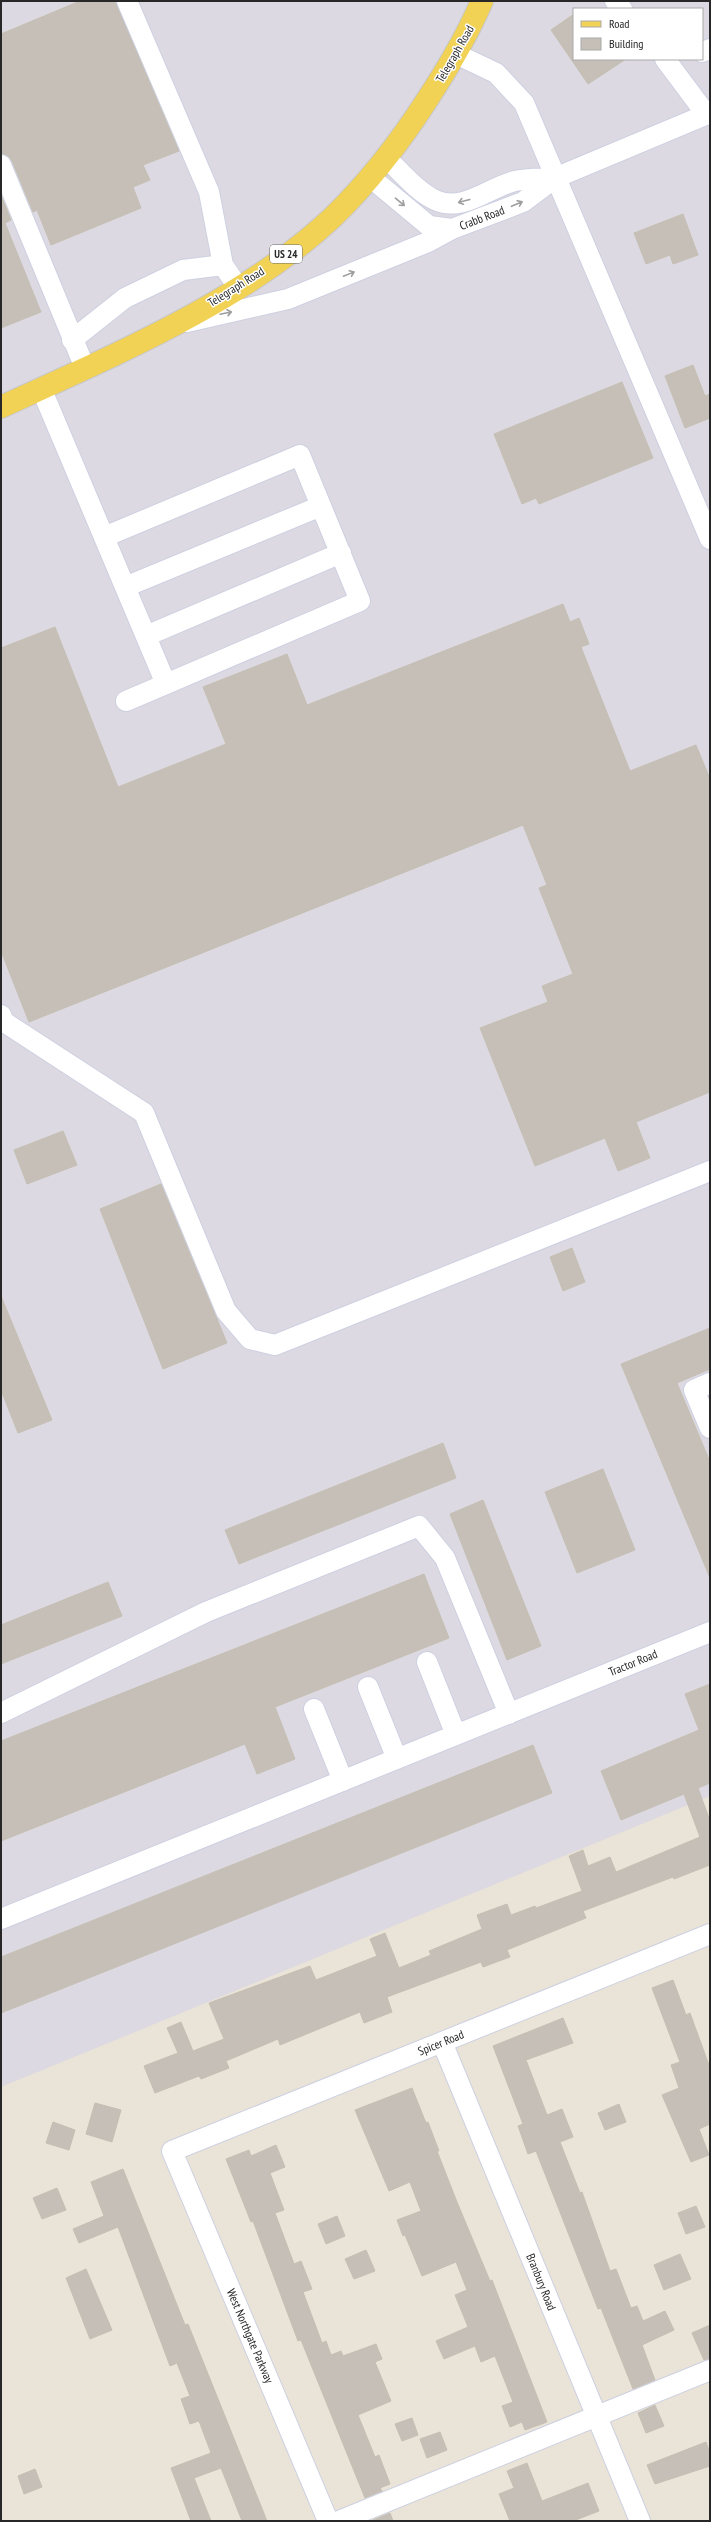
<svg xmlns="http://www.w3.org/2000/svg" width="711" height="2522" viewBox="0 0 711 2522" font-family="'PT Sans Narrow',sans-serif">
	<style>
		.industrial { fill: #dcd9e2; fill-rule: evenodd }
		.building { fill: #c5bfb8; stroke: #c5bfb2 }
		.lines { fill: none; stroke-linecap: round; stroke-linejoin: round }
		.minor-casing { stroke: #cdd0e1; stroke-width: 22 }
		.major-casing { stroke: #c7c7c7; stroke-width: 24 }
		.minor { stroke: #fff; stroke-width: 20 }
		.major { stroke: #f2d254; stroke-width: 22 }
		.oneway { stroke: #9e9e9e }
		.labels { text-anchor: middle; stroke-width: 3; stroke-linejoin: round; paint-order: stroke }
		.shield { fill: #fff; stroke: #686868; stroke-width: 1 }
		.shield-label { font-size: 11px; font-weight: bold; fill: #272727 }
		.street-label { font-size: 12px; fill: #272727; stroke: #fff }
	</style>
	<rect width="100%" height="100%" fill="#eae3d7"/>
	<path class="industrial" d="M1 1H710V1796L1 2087V214L9 211 1 192ZM574 9H702V59H574Z"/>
	<path class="building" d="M80 1H116L179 151 143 165 150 180 133 187 141 208 51 245 37 210 33 212 12 161 8 156 1 154V34Z
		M574 14V59H626L588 84 551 30Z
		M1 195 11 220 5 223 41 312 1 328Z
		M683 214 698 255 673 264 670 255 646 264 634 233Z
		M693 365 705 396 710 394V418L685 428 665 376Z
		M622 382 653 458 539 504 536 498 522 504 494 434Z
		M563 604 570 622 579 618 589 644 581 647 630 771 696 745 710 779V1092L636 1122 650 1158 618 1171 605 1138 535 1166 480 1028 548 1002 542 986 573 974 539 888 547 885 523 825 29 1022 1 951V648L55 627 118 787 226 744 203 687 287 654 307 705Z
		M63 1131 77 1165 27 1184 14 1150Z
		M161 1184 227 1343 163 1369 100 1209Z
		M572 1248 585 1282 563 1291 550 1257Z
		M1 1296 52 1420 18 1433 1 1390Z
		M710 1328V1369L677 1383 710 1462V1578L621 1364Z
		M443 1443 456 1478 239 1564 225 1530Z
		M603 1469 635 1550 577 1573 545 1492Z
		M483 1500 541 1646 507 1660 450 1514Z
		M424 1574 449 1638 275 1707 295 1759 257 1774 245 1744 1 1841V1741Z
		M108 1582 122 1616 1 1664V1625Z
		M710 1684V1783L698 1788 710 1821V1865L674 1879 673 1877 583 1911 586 1918 507 1950 510 1957 483 1967 481 1962 387 1997 392 2012 364 2023 360 2012 280 2045 278 2039 226 2061 229 2068 201 2079 199 2076 155 2093 144 2066 178 2053 167 2028 181 2022 193 2051 224 2039 209 2003 310 1966 316 1980 377 1956 370 1939 385 1933 399 1968 431 1955 429 1951 482 1929 477 1915 507 1904 511 1915 535 1906 536 1908 582 1891 569 1856 583 1850 588 1866 610 1857 616 1872 700 1837 684 1794 621 1820 601 1771 699 1730 685 1694Z
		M533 1745 552 1793 1 2013V1957Z
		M673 1980 686 2015 690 2013 710 2068V2124L699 2129 709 2155 691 2162 662 2095 679 2088 671 2065 680 2062 652 1988Z
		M563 2018 573 2043 526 2060 547 2115 562 2109 573 2137 560 2142 580 2193 582 2192 610 2271 616 2269 631 2308 637 2306 643 2321 665 2311 674 2330 642 2345 655 2380 633 2389 601 2308 598 2309 536 2151 528 2154 518 2126 523 2124 493 2046Z
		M412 2088 426 2123 428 2122 439 2151H437L457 2202 490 2281 492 2280 547 2422 525 2430 522 2422 510 2427 502 2406 513 2402 495 2356 481 2362 475 2346 444 2359 436 2341 468 2327 455 2295 467 2290 456 2262 422 2276 405 2235 403 2236 397 2220 421 2211 410 2182 389 2191 355 2110Z
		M95 2103 121 2110 112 2142 86 2134Z
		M619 2104 626 2122 605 2130 598 2113Z
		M53 2122 75 2130 69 2150 46 2143Z
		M276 2145 285 2167 270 2173 284 2210 275 2213 294 2264 301 2261 312 2289 303 2292 322 2343 326 2341 331 2355 341 2351 343 2356 376 2344 382 2359 375 2362 391 2401 358 2415 375 2457 379 2455 390 2484 380 2488 382 2491 365 2498 301 2340 298 2341 253 2221 251 2222 226 2159 249 2150 251 2156Z
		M123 2169 185 2325 188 2324 267 2521H242L221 2468 194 2478 211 2521H191L171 2468 211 2453 199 2421 190 2424 181 2399 190 2396 177 2363 170 2366 118 2227 79 2243 73 2229 104 2216 91 2182Z
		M57 2188 66 2210 42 2219 33 2198Z
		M696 2206 705 2227 686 2234 678 2213Z
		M337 2216 345 2236 326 2244 318 2224Z
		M366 2250 375 2271 354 2279 345 2259Z
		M680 2254 691 2279 664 2290 654 2265Z
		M86 2269 112 2330 90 2339 66 2278Z
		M710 2325V2359L704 2360 692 2333Z
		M655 2405 664 2426 646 2433 638 2413Z
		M412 2418 418 2435 402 2441 395 2424Z
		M440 2432 447 2450 427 2458 420 2439Z
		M706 2442 710 2453V2466L655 2484 647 2465Z
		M527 2463 542 2501 588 2483 599 2511 573 2521H510L499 2494 514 2488 507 2471Z
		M35 2469 42 2487 24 2494 18 2476Z
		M390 2513 393 2521H374L373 2520Z"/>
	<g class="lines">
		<defs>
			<path id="minor" d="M127 1 209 192 223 265
				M615 1 622 9
				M702 52 710 49
				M456 54 496 73 524 103 710 539
				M665 59 706 114
				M386 158C401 171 416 191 435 200 463 213 489 187 515 181 528 178 543 179 555 178
				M1 165 85 368
				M370 177 429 226 452 229 523 202 555 178 710 113
				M187 322 288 299 428 242 452 229
				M72 340 125 298 183 270 223 265 238 287
				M41 388 166 684 126 701
				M104 537 300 455 360 601 166 684
				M125 587 321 506
				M146 636 341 553
				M1 1015 4 1022 144 1113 226 1311 250 1339 275 1345 710 1171
				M710 1383 694 1390 710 1428
				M427 1662 456 1735
				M368 1687 397 1759
				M314 1709 343 1781
				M1 1713 206 1612 419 1526 445 1558 509 1714
				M1 1919 710 1632
				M442 2042 640 2521
				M328 2521 172 2151 710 1934
				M339 2521 710 2370"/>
			<path id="major" d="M1 407C112 356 244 301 333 217 369 182 400 142 427 100 448 68 467 36 482 1"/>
		</defs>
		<use href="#minor" class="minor-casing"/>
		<use href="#major" class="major-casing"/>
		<use href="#minor" class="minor"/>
		<use href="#major" class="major"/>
	</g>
	<defs><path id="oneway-shaft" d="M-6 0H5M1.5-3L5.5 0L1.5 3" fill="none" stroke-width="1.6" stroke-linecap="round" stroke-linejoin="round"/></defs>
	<g class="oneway">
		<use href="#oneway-shaft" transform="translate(464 201) rotate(165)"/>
		<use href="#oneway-shaft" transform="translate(400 202) rotate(40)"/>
		<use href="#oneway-shaft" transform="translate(517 204) rotate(-23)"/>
		<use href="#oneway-shaft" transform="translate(349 274) rotate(-22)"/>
		<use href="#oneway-shaft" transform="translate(226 313) rotate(-12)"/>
	</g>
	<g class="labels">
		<rect class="shield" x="270" y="245" width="32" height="18" rx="3"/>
		<g class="shield-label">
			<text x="286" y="258">US 24</text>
		</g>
		<g class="street-label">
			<text transform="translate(455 54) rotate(-60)" y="4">Telegraph Road</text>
			<text transform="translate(482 218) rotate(-21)" y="4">Crabb Road</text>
			<text transform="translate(236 287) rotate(-32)" y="4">Telegraph Road</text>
			<text transform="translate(633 1663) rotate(-22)" y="4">Tractor Road</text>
			<text transform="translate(441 2043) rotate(-22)" y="4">Spicer Road</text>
			<text transform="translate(541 2282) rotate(68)" y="4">Branbury Road</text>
			<text transform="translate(250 2336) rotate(67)" y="4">West Northgate Parkway</text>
		</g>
	</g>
	<rect width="711" height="2522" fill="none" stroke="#272727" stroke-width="4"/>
	<rect x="573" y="8" width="130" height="52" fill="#ffffff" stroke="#a9a9a9"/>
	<rect x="581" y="21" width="20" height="6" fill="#f2d254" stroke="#a9a9a9"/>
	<text x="609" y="28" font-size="12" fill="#272727">Road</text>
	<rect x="581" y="38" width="20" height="12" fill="#c5bfb8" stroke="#a9a9a9"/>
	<text x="609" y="48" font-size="12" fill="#272727">Building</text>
</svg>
